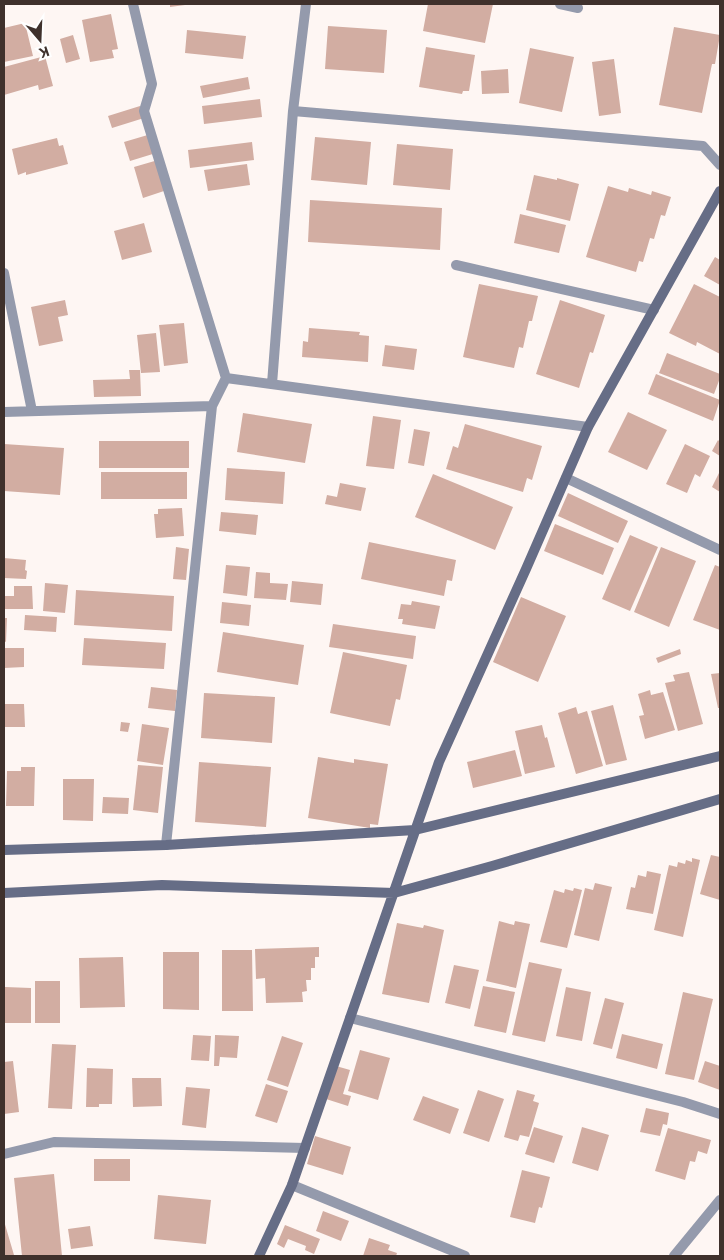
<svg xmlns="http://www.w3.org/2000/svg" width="724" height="1260" viewBox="0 0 724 1260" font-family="'IBM Plex Sans',sans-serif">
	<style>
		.building { fill: #d2ada2 }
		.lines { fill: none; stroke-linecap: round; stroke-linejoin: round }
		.street { stroke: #949aac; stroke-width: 10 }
		.secondary { stroke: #666d86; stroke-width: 10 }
	</style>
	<rect width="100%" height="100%" fill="#fef6f3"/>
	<path class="building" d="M170 4H185V5L170 7Z
		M428 4H493L485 43 423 31Z
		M111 14 118 49 112 50 114 58 90 62 82 20Z
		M25 23 33 56 4 62V28Z
		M328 26 387 30 384 73 325 69Z
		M674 27 720 35 715 64H712L702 113 659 105Z
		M187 30 246 36 243 59 185 53Z
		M73 35 80 59 66 63 60 39Z
		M426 47 475 55 469 91H463L462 94 419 87Z
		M530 48 574 57 562 112 519 103Z
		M45 56 53 86 39 90 38 85 4 95V67Z
		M614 59 621 113 599 116 592 62Z
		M508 69 509 93 482 94 481 71Z
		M248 77 250 89 203 98 200 86Z
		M260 99 262 117 204 124 202 106Z
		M140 106 144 118 112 128 108 116Z
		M151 134 156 153 130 161 124 142Z
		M315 137 371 142 367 185 311 180Z
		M57 138 59 146 63 145 68 164 26 175V172L18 175 12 149Z
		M252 142 254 160 190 168 188 150Z
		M397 144 453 149 450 190 393 185Z
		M158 160 167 190 143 198 134 167Z
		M247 164 250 185 208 191 204 170Z
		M534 175 557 180V178L579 184 570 221 526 210Z
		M608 186 628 192 629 188 651 195 652 191 671 197 665 216 661 215 654 239 650 238 643 262 639 261 636 272 586 257Z
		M310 200 442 208 440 250 308 242Z
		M520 214 566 225 559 253 514 243Z
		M144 223 152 252 122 260 114 231Z
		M715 257 720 260V285L704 276Z
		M479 284 538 296 532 321H529L523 348 519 347 514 368 463 357Z
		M694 284 720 297V354L697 342 696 346 669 333Z
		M65 300 68 315 58 317 63 341 39 346 31 307Z
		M560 300 605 315 593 353 590 352 579 388 536 374Z
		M184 323 188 363 164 366 159 325Z
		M309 328 360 332 359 335 369 336 368 362 302 357 303 341 308 342Z
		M156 333 160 372 141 373 137 335Z
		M385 345 417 349 414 370 382 366Z
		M667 353 720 374V378L714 394 659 373Z
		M129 370H140L141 396 94 397 93 380 130 379Z
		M656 374 720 400 713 421 648 394Z
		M628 412 667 430 647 470 608 452Z
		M243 413 312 424 305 463 237 452Z
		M373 416 401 420 394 469 366 466Z
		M465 424 542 446 532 480 527 478 523 492 446 469 453 446 458 448Z
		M414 429 430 432 424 466 408 463Z
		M718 440 720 442V456L712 451Z
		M99 441H189V468H99Z
		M4 444 64 448 60 495 4 491Z
		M685 444 710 456 700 477 695 474 687 493 666 484Z
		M227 468 285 472 283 504 225 500Z
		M720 471V492L712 487Z
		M101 472H187V499H101Z
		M433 474 513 507 495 550 415 517Z
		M340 483 366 488 361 511 325 504 327 495 337 497Z
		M568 493 628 521 618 543 558 516Z
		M182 508 184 536 156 538 154 514H158V509Z
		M221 512 258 515 256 535 219 531Z
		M555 524 614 548 603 575 544 551Z
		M630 535 658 547 630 611 602 599Z
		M369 542 456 560 452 581 447 580 444 596 361 579Z
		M176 547 189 549 186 580 173 579Z
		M661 547 696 561 669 627 634 612Z
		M4 558 26 560 25 570 27 571 26 579 4 578Z
		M226 565 250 567 247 596 223 593Z
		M715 565 720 567V630L693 620Z
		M256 572 270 573V583L288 584 286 600 254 598Z
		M292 581 323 584 321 605 290 602Z
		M45 583 68 585 65 613 43 611Z
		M14 586H32L33 609H4V596H14Z
		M76 590 174 596 172 631 74 625Z
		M521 597 566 616 538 682 493 662Z
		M412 601 440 606 435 629 402 624 403 619H398L401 604 411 605Z
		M222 602 251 605 249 626 220 623Z
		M25 615 57 617 56 632 24 630Z
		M4 618H7L6 642 4 641Z
		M333 624 416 636 413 659 329 647Z
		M223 632 304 645 298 685 217 672Z
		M84 638 166 643 164 669 82 665Z
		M4 648H24V667L4 668Z
		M680 649 681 654 658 663 656 658Z
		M343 652 407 665 400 700 396 699 390 726 330 713Z
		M689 672 703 724 678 731 665 683 675 681 673 675Z
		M720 673V708H718L711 674Z
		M151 687 177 690 175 711 148 708Z
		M650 690 651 695 663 692 675 730 645 739 639 716 644 715 638 694Z
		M204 693 275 697 272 743 201 738Z
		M4 704H24L25 727H4Z
		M613 705 627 760 606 765 591 711Z
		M576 707 578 714 587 711 603 766 576 774 558 713Z
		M121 722 130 723 128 732 120 731Z
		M142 724 169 728 163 765 137 761Z
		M542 725 545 738 547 737 555 767 525 774 515 731Z
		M515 750 522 776 473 788 467 762Z
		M318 757 354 763V759L388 764 378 825 370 824V828L308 818Z
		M199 762 271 767 266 827 195 822Z
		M138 765 163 767 158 813 133 810Z
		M21 767H35L34 806H6L7 771H21Z
		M63 779H94L93 821 63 820Z
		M103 797 129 798 128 814 102 813Z
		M711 855 720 857V900L700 894Z
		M692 858 700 860 683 937 654 930 669 865 677 867 678 862 685 864 686 860 692 862Z
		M647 871 661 874 653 914 626 909 631 887 635 888 638 875 646 877Z
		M595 883 612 887 599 941 574 935 585 888 593 890Z
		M574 888 582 890 567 948 540 942 554 890 564 893 565 889 573 891Z
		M499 921 514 925 515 921 530 924 516 988 486 981Z
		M397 923 423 928 424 925 444 930 429 1003 382 994Z
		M319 947V957H315V968H311V980H306L307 991 302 992 303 1002 266 1003 265 978 256 979 255 949Z
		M222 950H252L253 1011H222Z
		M163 952H199V1010L163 1009Z
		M123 957 125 1007 80 1008 79 958Z
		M529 962 562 969 545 1042 512 1035Z
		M454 965 479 970 470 1009 445 1003Z
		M35 981H60V1023H35Z
		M483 986 515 992 506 1033 474 1026Z
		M5 987 31 988V1023H5Z
		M566 987 591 992 582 1041 556 1036Z
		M683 992 713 999 694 1080 665 1074Z
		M605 998 624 1003 612 1049 593 1044Z
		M622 1034 663 1044 657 1069 616 1058Z
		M193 1035 211 1036 209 1061 191 1060Z
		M215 1035 239 1036 237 1058 220 1057 219 1066H214Z
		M282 1036 303 1043 288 1087 267 1080Z
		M52 1044 76 1045 72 1109 48 1108Z
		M360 1050 390 1058 378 1100 348 1091Z
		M13 1061 19 1112 4 1114V1062Z
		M705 1061 720 1066V1090L698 1082Z
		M336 1066 350 1070 343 1094 351 1096 348 1106 326 1099Z
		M87 1068 113 1069 112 1104H99V1107H86Z
		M132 1078H161L162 1106 133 1107Z
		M266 1084 288 1091 277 1123 255 1116Z
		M186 1087 210 1089 206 1128 182 1125Z
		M478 1090 504 1099 489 1142 463 1133Z
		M517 1090 535 1095 533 1101 539 1103 529 1137 520 1135 518 1141 504 1137Z
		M423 1096 459 1109 450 1134 413 1120Z
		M646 1108 669 1113 667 1125 663 1124 660 1136 640 1132Z
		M534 1127 563 1136 554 1163 525 1154Z
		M582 1127 609 1135 598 1171 572 1163Z
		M668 1128 711 1140 707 1154 698 1151 695 1162 690 1161 685 1180 655 1171Z
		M315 1136 351 1147 343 1175 307 1164Z
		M94 1159H130V1181H94Z
		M522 1170 550 1177 542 1208 539 1207 535 1223 510 1217Z
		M54 1174 62 1256H22L14 1178Z
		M158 1195 211 1200 206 1244 154 1239Z
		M323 1211 349 1221 341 1241 316 1231Z
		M4 1221 14 1255 9 1256H4Z
		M285 1225 320 1239 314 1254 305 1250 306 1246 288 1239 284 1248 277 1244Z
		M90 1226 93 1246 71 1249 68 1229Z
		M369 1238 390 1245 388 1250 397 1253 396 1256H363Z"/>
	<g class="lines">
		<path class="street" d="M133 4 152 84 144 111 226 378 212 406 166 845
			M560 4 578 8
			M293 111 703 146 720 165
			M456 265 654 310
			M4 273 32 411
			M226 378 588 427
			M272 384 293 111 306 4
			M4 412 212 406
			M566 478 720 550
			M350 1018 683 1102 720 1114
			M4 1154 54 1142 305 1148
			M292 1185 465 1256
			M674 1256 720 1200"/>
		<path class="secondary" d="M4 850 166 845 415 830 720 756
			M4 893 162 885 394 893 492 866 720 799
			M259 1256 292 1185 439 762 526 569 588 427 720 191"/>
	</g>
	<rect width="724" height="1260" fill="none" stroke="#3f312c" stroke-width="10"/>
	<g transform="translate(40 40) rotate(161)" stroke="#ffffff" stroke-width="4" paint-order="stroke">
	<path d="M0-4L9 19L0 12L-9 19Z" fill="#3f312c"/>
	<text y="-8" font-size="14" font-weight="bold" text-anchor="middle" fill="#3f312c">K</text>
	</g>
</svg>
